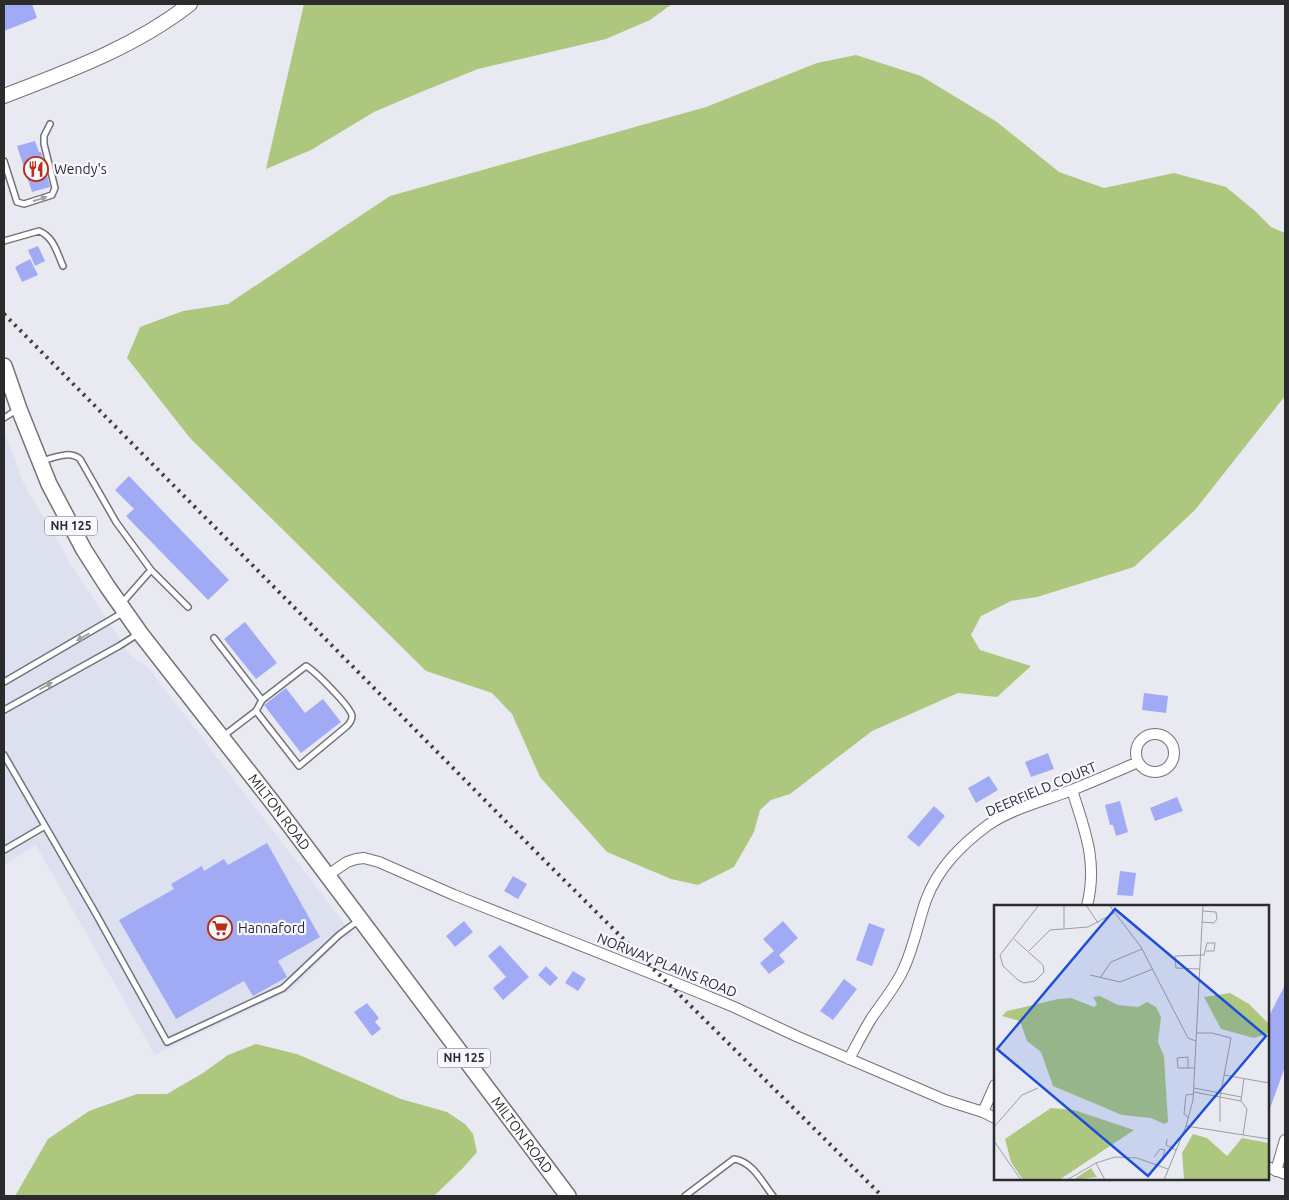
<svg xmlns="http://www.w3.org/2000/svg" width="1289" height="1200" viewBox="0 0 1289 1200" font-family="Ubuntu,sans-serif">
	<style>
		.built { fill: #dde0ee }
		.green { fill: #adc77e }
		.building { fill: #a1abf5 }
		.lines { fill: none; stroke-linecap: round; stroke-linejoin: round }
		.lane-casing { stroke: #72737a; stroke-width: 8 }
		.street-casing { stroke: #72737a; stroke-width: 12 }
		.secondary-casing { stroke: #72737a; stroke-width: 16 }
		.primary-casing { stroke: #72737a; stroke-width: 18 }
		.lane { stroke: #fff; stroke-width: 5 }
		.street { stroke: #fff; stroke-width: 10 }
		.secondary { stroke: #fff; stroke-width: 14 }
		.primary { stroke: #fff; stroke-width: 15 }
		.rail { stroke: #3f3f42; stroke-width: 4; stroke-dasharray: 2.5 5; stroke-linecap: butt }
		.oneway { fill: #a0a0a1 }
		.labels { text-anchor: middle; stroke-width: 4.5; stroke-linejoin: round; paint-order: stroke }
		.shield { fill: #f6f7ff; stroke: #68686d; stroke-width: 1 }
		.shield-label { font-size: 12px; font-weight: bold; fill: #2b2b2e }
		.poi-label { font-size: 14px; fill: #2b2b2e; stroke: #f6f7ff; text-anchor: start }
		.street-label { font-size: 14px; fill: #2b2b2e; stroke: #f6f7ff }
		.inset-road { fill: none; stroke: #9d9ea3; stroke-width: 1 }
		.view { fill: #1d4ed8; fill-opacity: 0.15; stroke: #1d4ed8; stroke-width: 2.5 }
		.inset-edge { fill: none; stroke: #2b2b2e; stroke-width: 2.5 }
	</style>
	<rect width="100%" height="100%" fill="#e9eaf1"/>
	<path class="built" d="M4 432 24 484 70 563 130 655 147 666 353 935 342 938 292 990 155 1055 36 845 4 865Z"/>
	<path class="green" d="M304 4H672L650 20 606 39 478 69 421 92 374 112 311 150 266 169Z
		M856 55 921 76 997 122 1059 172 1104 188 1174 173 1226 187 1255 211 1271 227 1285 233V396L1195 510 1134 567 1037 597 1011 601 981 616 971 635 980 650 1031 666 997 697 958 693 872 731 790 794 771 800 760 810 754 832 734 867 698 885 671 879 607 852 540 777 512 714 492 693 426 671 190 438 127 358 140 327 183 311 228 304 390 196 706 107 817 63Z
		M256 1044 297 1054 401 1099 447 1112 465 1124 473 1134 477 1152 463 1168 434 1196H15L48 1139 89 1111 137 1094H167L203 1073 228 1055Z"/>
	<path class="building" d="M4 4H32L37 18 4 31Z
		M35 141 39 152H41L50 187 32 192 17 146Z
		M38 246 45 261 35 266 28 250Z
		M30 259 38 275 22 282 15 267Z
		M129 476 229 580 208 600 126 516 134 509 115 490Z
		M245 622 277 663 256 679 224 639Z
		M286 688 305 713 323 699 341 722 301 753 264 705Z
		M1144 693 1168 696 1166 713 1142 710Z
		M1048 753 1054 769 1031 777 1025 762Z
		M989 776 998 790 976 803 968 788Z
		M1177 797 1183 811 1155 821 1150 808Z
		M1120 801 1128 832 1116 836 1113 825H1110L1105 805Z
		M934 806 945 816 919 847 907 837Z
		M267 843 320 937 278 961 287 977 253 996 244 981 176 1019 119 920 174 889 171 884 202 866 204 871 224 859 228 865Z
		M1120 871 1136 873 1133 896 1117 895Z
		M513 876 527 884 518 899 504 891Z
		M464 921 473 932 455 947 446 936Z
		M783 921 798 938 779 955 785 962 769 974 760 963 774 951 763 939Z
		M869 923 885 929 872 966 856 960Z
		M500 945 529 977 503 1000 493 988 506 977 488 956Z
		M546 966 558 978 550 986 538 975Z
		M573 971 586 979 578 991 565 983Z
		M844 979 857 989 833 1020 820 1011Z
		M1285 985V1067L1269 1111H1268V1018Z
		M367 1003 379 1018 375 1022 381 1029 372 1036 354 1012Z"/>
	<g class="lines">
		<defs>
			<path id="lane" d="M4 161 17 202 24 204 52 195 55 188 44 144V136L50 124
				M4 241 39 231C54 237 57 253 63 266
				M4 418 18 409
				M41 461C54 458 69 450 80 459L116 522 151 570 122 603
				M151 570 188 607
				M214 638 262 700
				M4 682 124 612
				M4 710 119 646 138 634
				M222 737 256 711 262 700 306 666C315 671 351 707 352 716 352 720 350 723 347 726L299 766 256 711
				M4 755 96 914 167 1042 283 988 339 935 359 920
				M4 850 45 826
				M685 1196 734 1159C753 1162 762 1182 773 1196"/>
			<path id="street" d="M1136 753a19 19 0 1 1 38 0a19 19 0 1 1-38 0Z
				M1072 790C1085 831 1098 862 1087 906
				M328 875 347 862 356 859 364 858 379 862 454 895 688 988 734 1007 796 1036 945 1100 983 1112 995 1118
				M849 1059C856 1046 863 1032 871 1019 882 1002 896 987 904 968 914 946 918 923 926 900 938 868 961 845 988 825 1013 808 1044 801 1072 790 1094 781 1116 772 1138 762
				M983 1112 995 1085
				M1268 1167 1285 1174
				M1276 1171 1285 1140"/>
			<path id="secondary" d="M4 96C69 71 135 47 190 4"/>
			<g id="primary">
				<path id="s1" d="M4 366 19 409 49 484 84 550 107 586 140 633 273 803 568 1196"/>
			</g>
		</defs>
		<use href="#lane" class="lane-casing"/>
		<use href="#street" class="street-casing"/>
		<use href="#secondary" class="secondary-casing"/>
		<use href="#primary" class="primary-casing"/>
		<use href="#lane" class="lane"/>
		<use href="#street" class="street"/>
		<use href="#secondary" class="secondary"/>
		<use href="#primary" class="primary"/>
		<path class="rail" d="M4 314 548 864 882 1196"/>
	</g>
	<defs><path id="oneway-solid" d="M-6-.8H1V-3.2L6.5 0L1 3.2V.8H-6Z" transform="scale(1.25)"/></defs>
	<g class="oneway">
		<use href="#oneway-solid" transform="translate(40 199) rotate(-17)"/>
		<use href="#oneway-solid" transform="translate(83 637) rotate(150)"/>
		<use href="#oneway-solid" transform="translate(46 686) rotate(-29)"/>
	</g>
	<defs>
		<symbol id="restaurant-ring" viewBox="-11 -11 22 22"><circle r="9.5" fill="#f6f7ff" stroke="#ba2e15" stroke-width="1.5"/><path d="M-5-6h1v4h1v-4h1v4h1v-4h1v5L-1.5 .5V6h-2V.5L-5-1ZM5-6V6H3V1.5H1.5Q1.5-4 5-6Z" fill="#ba2e15"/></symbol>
		<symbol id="supermarket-ring" viewBox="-11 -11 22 22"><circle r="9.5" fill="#f6f7ff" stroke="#ba2e15" stroke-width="1.5"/><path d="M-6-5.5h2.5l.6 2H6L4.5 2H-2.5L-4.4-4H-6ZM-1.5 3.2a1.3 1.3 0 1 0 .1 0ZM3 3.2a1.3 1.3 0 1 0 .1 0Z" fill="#ba2e15"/></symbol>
	</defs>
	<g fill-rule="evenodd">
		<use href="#restaurant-ring" x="22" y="155" width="28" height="28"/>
		<use href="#supermarket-ring" x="206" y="914" width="28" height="28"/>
	</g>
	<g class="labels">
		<g class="shield">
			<rect x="45" y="516.5" width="52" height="19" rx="4"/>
			<rect x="438" y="1048.5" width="52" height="19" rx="4"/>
		</g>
		<g class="shield-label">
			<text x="71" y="530">NH 125</text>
			<text x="464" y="1062">NH 125</text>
		</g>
		<g class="poi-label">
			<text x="54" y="174">Wendy's</text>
			<text x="238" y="933">Hannaford</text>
		</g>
		<g class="street-label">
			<text transform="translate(1041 789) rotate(-23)" y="5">DEERFIELD COURT</text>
			<text dy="5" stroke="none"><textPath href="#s1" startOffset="528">MILTON ROAD</textPath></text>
			<text transform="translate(667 965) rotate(22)" y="5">NORWAY PLAINS ROAD</text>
			<text dy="5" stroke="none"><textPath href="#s1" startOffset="932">MILTON ROAD</textPath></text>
		</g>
	</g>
	<g transform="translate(994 905)">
		<rect width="275" height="275" fill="#e9eaf1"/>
		<path d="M236 88 255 99 275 119V128L260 133 227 124 210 92ZM106 91 124 100 144 102 153 97 162 102 167 112 164 137 170 151 174 217 170 219 157 213 128 210 59 181 47 147 33 136 26 116 8 111 13 106 64 94 77 93 100 102 103 99 99 92ZM57 203 80 205 140 225 65 275H29L17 257 11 234ZM199 229 213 233 233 251 248 233 275 238V275H190L188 248ZM97 263 103 272 79 275Z" fill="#adc77e"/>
		<path class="inset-road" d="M70 0V23M92 0 104 18M115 0 147 42 194 133 202 136M208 17 220 18 223 14 222 7 209 6M20 34 49 60 50 67 41 76 30 78 24 75 9 61 6 50 45 0M35 46 56 25 94 22 120 8M206 64 182 63 181 51 210 50 213 38H221L220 46H212M96 70 126 77 159 64M106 73 117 57 148 44M202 128H218L237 133 226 192V217M194 163V152L183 153 184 163H201M230 170 275 178M200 183 247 192M200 187 247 196M195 213 190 209 192 190 199 189M192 221 275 234M0 222 28 190 44 183M249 230 253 204 247 196 250 173M173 234 172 240 182 245M0 236 27 275M160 252 166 244 171 245 168 255M102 258 111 275M73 275 102 258 121 252 143 253 174 264M170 275 192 221 199 195 209 0"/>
		<path class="view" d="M121 4 272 131 154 271 3 144Z"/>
		<rect width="275" height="275" class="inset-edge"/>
	</g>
	<rect width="1289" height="1200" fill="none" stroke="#2b2b2e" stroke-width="10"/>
</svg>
